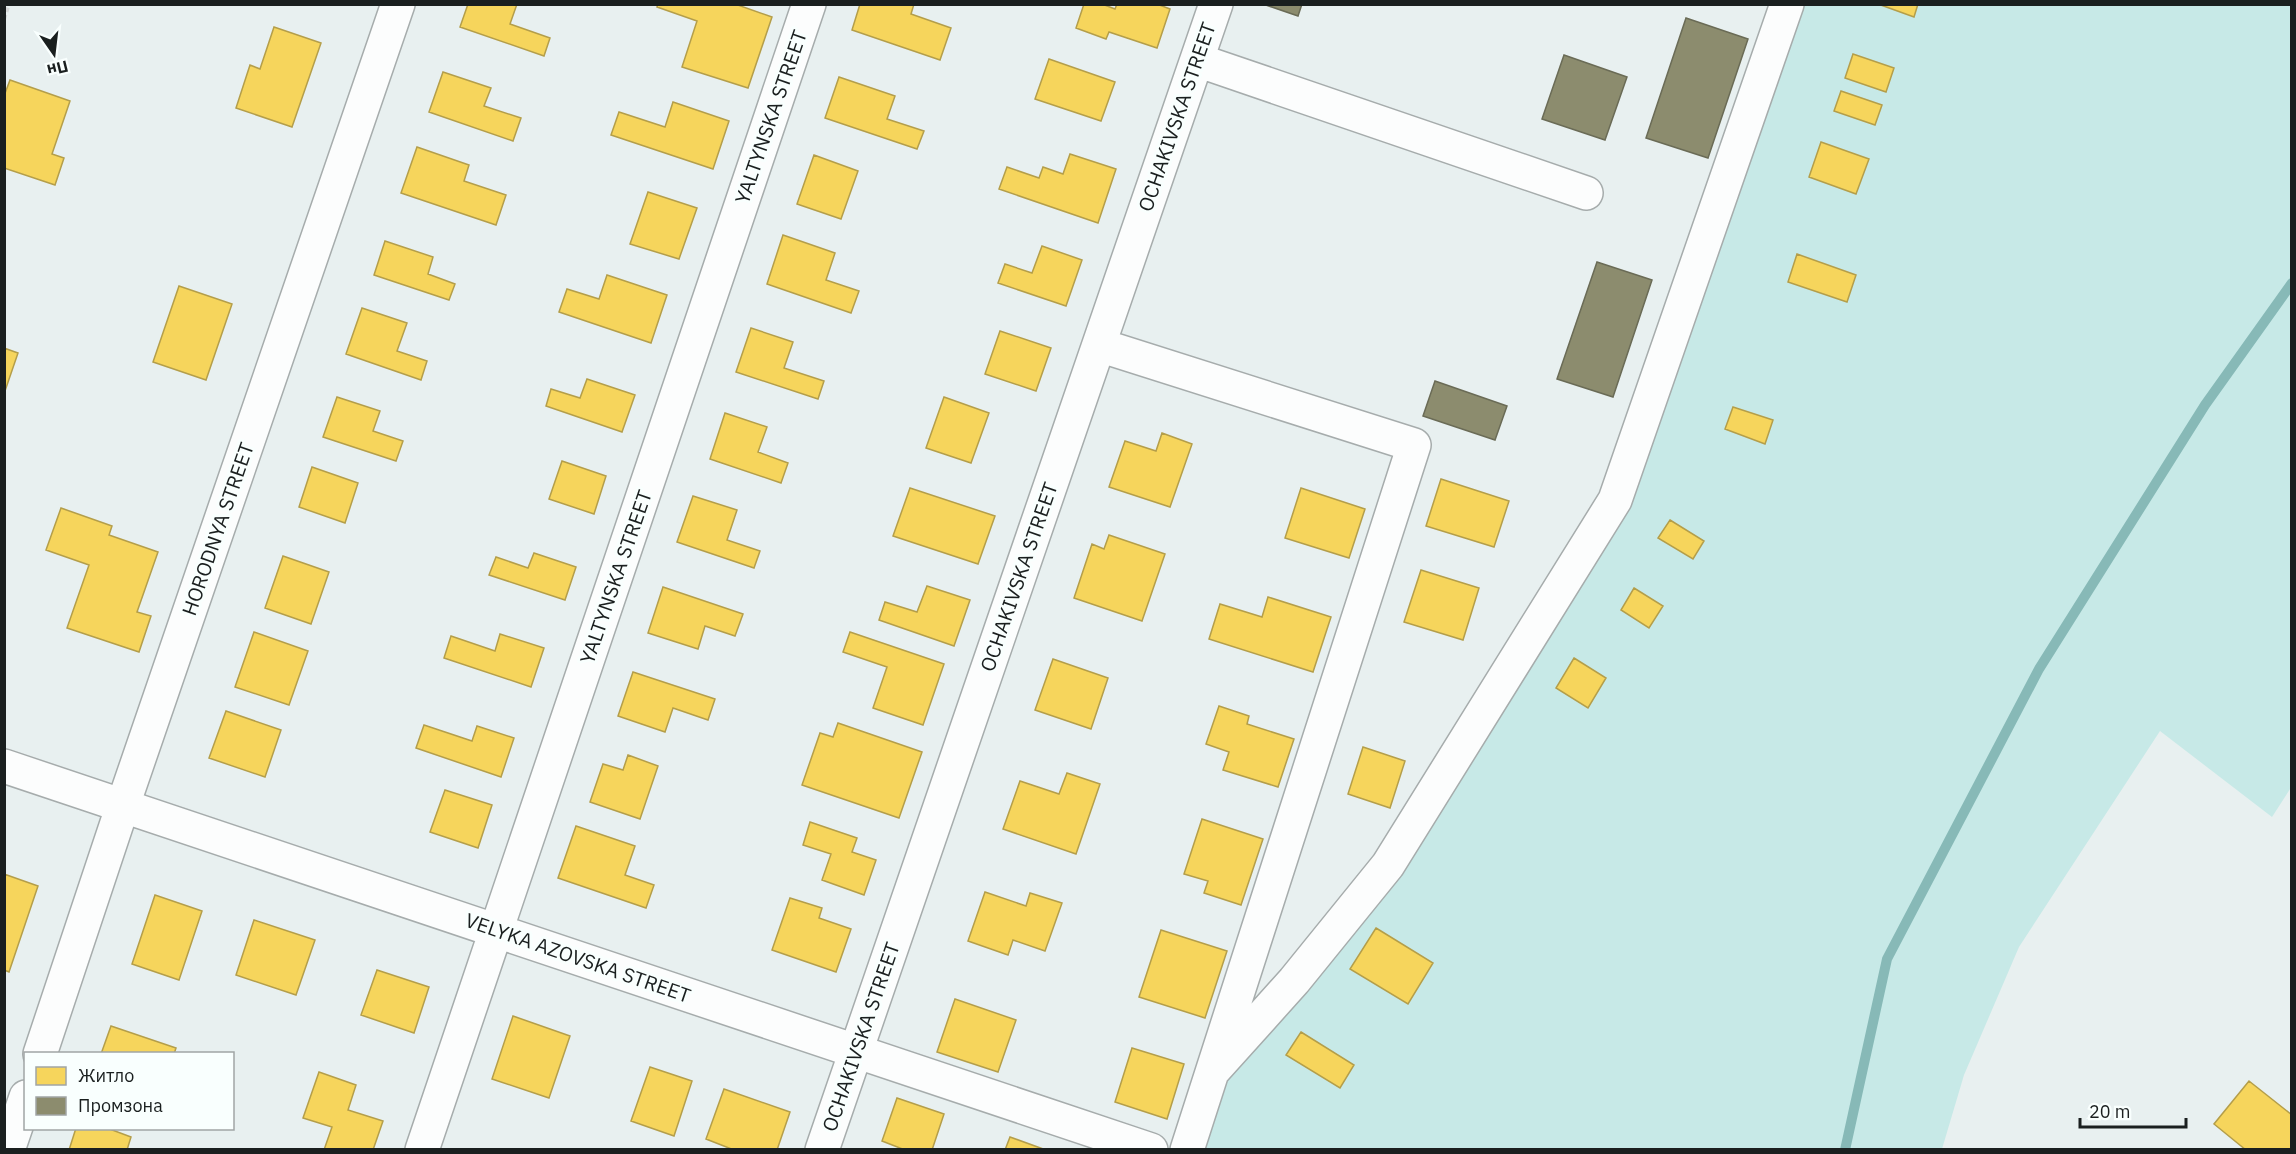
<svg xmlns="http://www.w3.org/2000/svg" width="2296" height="1154" viewBox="0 0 2296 1154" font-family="'IBM Plex Sans',sans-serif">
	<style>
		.green { fill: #c7e9e7 }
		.homes { fill: #f6d55c; stroke: #b49e4a; stroke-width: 1.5 }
		.industry { fill: #8c8c6e; stroke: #6a6b56; stroke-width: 1.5 }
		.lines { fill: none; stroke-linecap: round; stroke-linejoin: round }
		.stream { stroke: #87b9b7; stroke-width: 10 }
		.minor-casing { stroke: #a6acac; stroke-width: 36 }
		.path { stroke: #d5d8d8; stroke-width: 4; stroke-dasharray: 4.5 3; stroke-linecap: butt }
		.minor { stroke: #fcfdfd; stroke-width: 33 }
		.labels { text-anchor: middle; stroke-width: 6; stroke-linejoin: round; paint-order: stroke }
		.street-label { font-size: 20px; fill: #1a1f1f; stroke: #f9fffe }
	</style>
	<rect width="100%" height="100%" fill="#e8f0f0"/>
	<path class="green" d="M1771 5H2291L2292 786 2272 817 2160 731 2019 947 1964 1075 1942 1149 1195 1150 1240 1020 1375 859 1604 487Z"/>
	<path class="homes" d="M468 4H517L510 24 550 38 544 56 460 27Z
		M658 4H735L772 17 748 88 682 67 697 21 657 7Z
		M860 4H914L911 14 951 28 940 60 852 30Z
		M1084 4H1102L1115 9 1117 4H1157L1170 9 1157 48 1109 32 1106 39 1076 28Z
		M1878 4H1918L1914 17Z
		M274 27 321 43 292 127 236 108 250 65 260 69Z
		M1853 54 1894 68 1886 92 1845 78Z
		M1049 59 1115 82 1101 121 1035 99Z
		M443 72 491 88 484 106 521 118 513 141 429 112Z
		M839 77 895 96 887 119 924 131 917 149 825 118Z
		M10 80 70 101 52 154 64 158 55 185 4 168V96Z
		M1841 91 1882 105 1875 125 1834 111Z
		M673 102 729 121 713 169 611 135 619 112 665 127Z
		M1821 142 1869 159 1856 194 1809 177Z
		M417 147 469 165 464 181 506 195 496 225 401 193Z
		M1070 154 1116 169 1098 223 999 189 1007 167 1039 178 1043 167 1063 174Z
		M814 155 858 171 841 219 797 204Z
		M648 192 697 208 679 259 630 244Z
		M783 235 835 253 826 280 859 291 851 313 767 284Z
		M385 241 433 257 428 274 455 284 449 300 374 275Z
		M1042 246 1082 260 1066 306 998 283 1005 264 1032 273Z
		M1797 254 1856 275 1847 302 1788 282Z
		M607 275 667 295 651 343 559 312 567 289 599 299Z
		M179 286 232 304 206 380 153 362Z
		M362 308 407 323 397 351 427 361 421 380 346 354Z
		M751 328 793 342 784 368 824 381 818 399 736 372Z
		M1000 331 1051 348 1036 391 985 374Z
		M4 348 18 353 5 391H4Z
		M587 379 635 395 622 432 546 406 551 389 580 398Z
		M337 397 380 411 373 431 403 441 396 461 323 437Z
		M944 397 989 413 971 463 926 448Z
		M1733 407 1773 420 1765 444 1725 429Z
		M725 413 767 427 758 452 788 463 781 483 710 459Z
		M1162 433 1192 444 1170 507 1109 487 1125 441 1156 451Z
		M562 461 606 476 594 514 549 499Z
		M312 467 358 483 345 523 299 507Z
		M1441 479 1509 501 1494 547 1426 526Z
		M910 488 995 516 978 564 893 536Z
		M1301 488 1365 509 1349 558 1285 538Z
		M693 496 737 510 727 540 760 551 754 568 677 542Z
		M61 508 112 526 109 535 158 552 137 612 151 616 139 652 67 628 89 565 46 550Z
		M1670 520 1704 541 1693 559 1658 538Z
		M1109 535 1165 554 1142 621 1074 598 1092 544 1104 549Z
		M534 553 576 567 565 600 489 575 496 557 528 568Z
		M283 556 329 572 311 624 265 608Z
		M1421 570 1479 588 1463 640 1404 622Z
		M927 586 970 600 954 646 879 620 885 602 917 612Z
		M663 587 743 614 735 636 705 626 698 649 648 633Z
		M1634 588 1663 606 1649 628 1621 610Z
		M1268 597 1331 617 1313 672 1209 639 1220 604 1262 617Z
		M254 632 308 651 289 705 235 687Z
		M850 632 944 664 923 725 873 708 887 667 843 652Z
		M500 634 544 648 531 687 444 658 451 636 495 651Z
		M1574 658 1606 678 1588 708 1556 688Z
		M1053 659 1108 678 1091 729 1035 710Z
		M633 672 715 699 708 720 673 708 665 732 618 716Z
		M1219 706 1249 716 1247 724 1294 739 1278 787 1223 770 1229 752 1206 744Z
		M226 711 281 730 265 777 209 758Z
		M838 723 922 752 899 818 802 785 820 733 833 737Z
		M424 725 472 741 477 726 514 738 501 777 416 748Z
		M1363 747 1405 761 1390 808 1348 794Z
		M628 755 658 766 640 819 590 802 603 764 623 770Z
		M1067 773 1100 784 1076 854 1003 829 1020 781 1059 794Z
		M445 790 492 805 478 848 430 832Z
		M1202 819 1263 839 1241 905 1204 893 1208 881 1184 874Z
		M810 822 857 838 852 852 876 860 864 895 822 880 831 854 803 845Z
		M576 826 635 846 625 875 654 885 646 908 558 878Z
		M4 874 38 886 9 972 4 970Z
		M985 892 1026 906 1030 893 1062 903 1045 951 1013 940 1008 955 968 941Z
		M155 895 202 911 179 980 132 964Z
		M790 898 822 908 819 918 851 929 836 972 772 950Z
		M254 920 315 940 296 995 236 975Z
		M1376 928 1433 963 1408 1004 1350 969Z
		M1161 930 1227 951 1205 1018 1139 997Z
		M377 970 429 987 414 1033 361 1015Z
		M955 999 1016 1020 998 1072 937 1052Z
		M513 1016 570 1036 549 1098 492 1079Z
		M111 1026 176 1048 174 1054H101Z
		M1301 1032 1354 1065 1340 1088 1286 1055Z
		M1132 1048 1184 1064 1167 1119 1115 1102Z
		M650 1067 692 1081 674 1136 631 1121Z
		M319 1072 356 1085 348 1110 383 1121 373 1150H324L332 1127 303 1118Z
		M2249 1081 2292 1115V1150H2246L2214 1124Z
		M724 1089 790 1112 777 1150H734L706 1139Z
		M897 1098 944 1114 932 1150H905L882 1141Z
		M76 1128H107L131 1137 127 1150H69Z
		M1010 1137 1046 1150H1005Z"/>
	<path class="industry" d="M1263 4H1302L1298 16Z
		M1686 18 1748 39 1708 158 1646 138Z
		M1564 55 1627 77 1605 140 1542 119Z
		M1597 262 1652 280 1613 397 1557 379Z
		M1435 381 1507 406 1495 440 1423 416Z"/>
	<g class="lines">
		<path class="stream" d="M1845 1150 1887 959 2039 669 2205 405 2292 283"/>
		<defs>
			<path id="minor" d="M1197 60 1586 193
				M1099 345 1414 445 1187 1150
				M4 766 1151 1150
				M40 1054 123 805 398 4
				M1214 1070 1294 981 1388 865 1615 500 1787 4
				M8 1150 26 1097
				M422 1150 809 4
				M822 1150 1216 4"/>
		</defs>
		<use href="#minor" class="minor-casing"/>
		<path class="path" d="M4 19 9 4"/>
		<use href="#minor" class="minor"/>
	</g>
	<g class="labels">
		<g class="street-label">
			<text transform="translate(771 117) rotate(-71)" y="7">YALTYNSKA STREET</text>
			<text transform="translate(1177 117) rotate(-71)" y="7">OCHAKIVSKA STREET</text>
			<text transform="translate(218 529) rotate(-71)" y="7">HORODNYA STREET</text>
			<text transform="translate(616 577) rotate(-71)" y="7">YALTYNSKA STREET</text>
			<text transform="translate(1019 577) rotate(-71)" y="7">OCHAKIVSKA STREET</text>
			<text transform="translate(578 958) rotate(19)" y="7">VELYKA AZOVSKA STREET</text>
			<text transform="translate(861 1037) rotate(-71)" y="7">OCHAKIVSKA STREET</text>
		</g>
	</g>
	<rect width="2296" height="1154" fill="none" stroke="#1a1f1f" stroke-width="12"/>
	<rect x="24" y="1052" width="210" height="78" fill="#f9fffe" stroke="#a0a5a5" stroke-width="1.5"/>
	<rect x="36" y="1067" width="30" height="18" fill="#f6d55c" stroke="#a0a5a5" stroke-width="1.5"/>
	<text x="78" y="1082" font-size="18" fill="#1a1f1f">Житло</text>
	<rect x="36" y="1097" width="30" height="18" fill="#8c8c6e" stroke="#a0a5a5" stroke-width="1.5"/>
	<text x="78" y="1112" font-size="18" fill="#1a1f1f">Промзона</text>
	<g transform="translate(54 54) rotate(166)" stroke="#f9fffe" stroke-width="4.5" paint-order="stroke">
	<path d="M0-4.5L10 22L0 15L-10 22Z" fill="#1a1f1f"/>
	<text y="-9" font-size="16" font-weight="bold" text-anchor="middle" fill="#1a1f1f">Пн</text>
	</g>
	<path d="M2080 1118v9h106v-9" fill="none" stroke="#1a1f1f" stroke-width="3"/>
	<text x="2089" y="1118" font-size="18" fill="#1a1f1f" stroke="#f9fffe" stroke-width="4.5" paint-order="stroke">20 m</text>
</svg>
